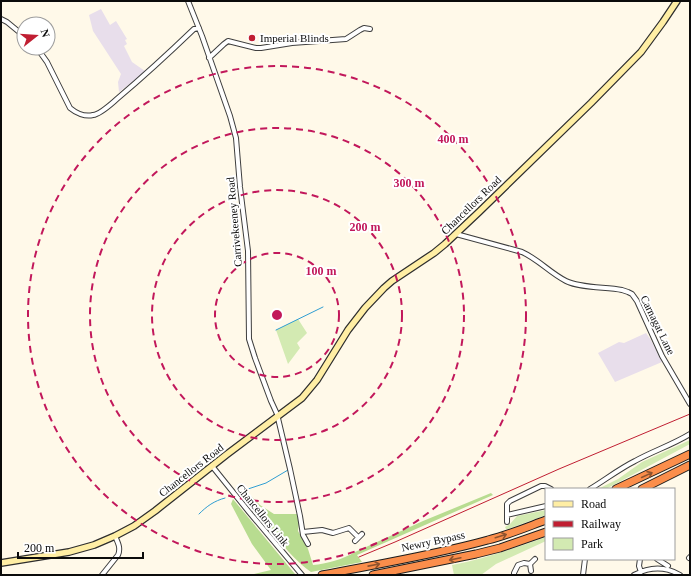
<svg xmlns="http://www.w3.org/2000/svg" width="691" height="576" viewBox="0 0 691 576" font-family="Georgia,serif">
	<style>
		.industrial { fill: #e8deeb }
		.green { fill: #d3eab2 }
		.forest { fill: #b8dc90 }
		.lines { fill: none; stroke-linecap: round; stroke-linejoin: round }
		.stream { stroke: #2f9ed2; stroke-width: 1 }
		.street-casing { stroke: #3e3e3e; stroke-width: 6 }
		.secondary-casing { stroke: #2d2d2d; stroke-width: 8 }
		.highway-casing { stroke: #1c1c1c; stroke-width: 9 }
		.street { stroke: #fff; stroke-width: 4 }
		.secondary { stroke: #ffeea4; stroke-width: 5.5 }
		.highway { stroke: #fb8e4b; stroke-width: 7 }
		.rail { stroke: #c01e32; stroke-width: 1 }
		.oneway { stroke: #8f532e }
		.ring { fill: none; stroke: #c2185b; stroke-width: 2; stroke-dasharray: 7 5 }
		.poi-dot { fill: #c01e32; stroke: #fff; stroke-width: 1.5 }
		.labels { text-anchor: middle; stroke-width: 4; stroke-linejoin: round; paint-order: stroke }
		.poi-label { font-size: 11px; fill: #0b0b0b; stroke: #fff; text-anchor: start }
		.street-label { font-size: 11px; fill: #0b0b0b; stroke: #fff }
		.centre { fill: #c2185b; stroke: #fff; stroke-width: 2 }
		.ring-label { font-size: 12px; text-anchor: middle; font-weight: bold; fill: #c2185b; stroke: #fff; stroke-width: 4; stroke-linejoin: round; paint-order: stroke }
	</style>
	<rect width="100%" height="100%" fill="#fff9e9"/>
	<path class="industrial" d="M101 9 110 25 116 21 127 39 125 40 127 44 124 46 132 62 145 71 135 80 119 92 118 82 121 74 93 31 89 15Z
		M646 333 651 340 662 362 615 382 598 353 619 342 624 343Z"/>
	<path class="green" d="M298 319 307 333 297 343 300 348 288 364 276 330Z
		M690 440V444L606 489H598L618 479 642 462Z
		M546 510V515L508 529H506L505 527 510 524 517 516Z
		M546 537V541L496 564 481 575H454L452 565C484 559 515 548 546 537Z"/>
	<path class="forest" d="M491 493 493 495 357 555 362 562 311 572C297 562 287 550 276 537 265 523 254 510 243 496L250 495 260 505 274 514H297L299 523 298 531 308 549 313 565C326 564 344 559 355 552L423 521Z
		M233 499 295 574 288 575H250L271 570 252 544 231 504Z"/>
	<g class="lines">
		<path class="stream" d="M276 330 323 307
			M245 491 248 489 266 483 288 470
			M199 514C207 506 214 501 225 498"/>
		<defs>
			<path id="street" d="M188 1 202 36 230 116 236 138 240 187 248 251 249 339 255 358 271 401 277 414 290 469 300 516 303 535 308 544
				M1 19 7 22 24 36
				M37 48 47 62 70 108C76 113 85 117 93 115 101 114 112 103 118 98 144 76 169 53 194 29L199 28
				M209 58 224 44 228 41 256 48H261L292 43 346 39 360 30 364 28 370 29
				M456 234 522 252C538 259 550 273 566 281 580 288 605 287 622 290L628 292 632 294 637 301 662 356 690 404
				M212 466 249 512 302 575
				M590 489C605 480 619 469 635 461 653 451 672 445 690 434
				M507 515 546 506
				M507 522V504L510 501 541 486H545L551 489
				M303 532 322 530 333 533 349 528 358 537
				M355 541 362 534
				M689 558 690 557
				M640 559 639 566 641 572
				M657 559 668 566
				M531 571 530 564 535 559
				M102 575 118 555C121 548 118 543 115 536
				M514 575V573L518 565 524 563 530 564
				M583 575 585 559
				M634 575C649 567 665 566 680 575"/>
			<path id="secondary" d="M1 563 69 552 94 545 115 536 134 526 155 511 226 455 302 398 317 380 348 330 365 308 384 288 392 281 434 253 445 244 479 212 591 103 641 52 663 22 677 1"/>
			<path id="highway" d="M616 489 690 454
				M642 489 690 465
				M322 575C378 564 434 555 488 540 508 535 527 527 546 520
				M373 575 476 554 500 548 546 532"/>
		</defs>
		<use href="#street" class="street-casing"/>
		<use href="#secondary" class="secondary-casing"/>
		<use href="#highway" class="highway-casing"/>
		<use href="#street" class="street"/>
		<use href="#secondary" class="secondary"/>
		<use href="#highway" class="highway"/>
		<path class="rail" d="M359 557 395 542 559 469 690 414"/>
	</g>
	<defs><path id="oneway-shaft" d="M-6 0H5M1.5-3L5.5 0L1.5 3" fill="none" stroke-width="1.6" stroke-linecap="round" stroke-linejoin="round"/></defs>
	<g class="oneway">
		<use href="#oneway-shaft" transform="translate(647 475) rotate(-25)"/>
		<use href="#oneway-shaft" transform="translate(501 536) rotate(-17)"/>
		<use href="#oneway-shaft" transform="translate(455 559) rotate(168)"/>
		<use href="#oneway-shaft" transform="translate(374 565) rotate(-11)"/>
	</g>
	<g class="ring">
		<circle cx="277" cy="315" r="62"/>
		<circle cx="277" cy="315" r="125"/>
		<circle cx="277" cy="315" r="187"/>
		<circle cx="277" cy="315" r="249"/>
	</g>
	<circle class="poi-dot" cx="252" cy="38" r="4"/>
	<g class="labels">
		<g class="poi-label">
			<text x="260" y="42">Imperial Blinds</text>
		</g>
		<g class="street-label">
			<text transform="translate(471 205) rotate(-44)" y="4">Chancellors Road</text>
			<text transform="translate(234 222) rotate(-95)" y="4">Carrivekeeney Road</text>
			<text transform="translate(658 325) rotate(64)" y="4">Carnagat Lane</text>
			<text transform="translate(191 470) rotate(-38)" y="4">Chancellors Road</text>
			<text transform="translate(263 515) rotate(51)" y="4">Chancellors Link</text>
			<text transform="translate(433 541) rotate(-12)" y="4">Newry Bypass</text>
		</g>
	</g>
	<circle cx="277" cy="315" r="6" class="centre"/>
	<g class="ring-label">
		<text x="453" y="143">400 m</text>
		<text x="409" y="187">300 m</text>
		<text x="365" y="231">200 m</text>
		<text x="321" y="275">100 m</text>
	</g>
	<rect width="691" height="576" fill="none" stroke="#0b0b0b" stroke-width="4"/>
	<rect x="545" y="488" width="130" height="72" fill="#ffffff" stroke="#9d9d9d"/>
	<rect x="553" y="501" width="20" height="6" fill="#ffeea4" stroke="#9d9d9d"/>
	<text x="581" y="508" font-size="12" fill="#0b0b0b">Road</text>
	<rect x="553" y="521" width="20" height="6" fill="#c01e32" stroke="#9d9d9d"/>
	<text x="581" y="528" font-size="12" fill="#0b0b0b">Railway</text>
	<rect x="553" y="538" width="20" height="12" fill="#d3eab2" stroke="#9d9d9d"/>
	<text x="581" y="548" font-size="12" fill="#0b0b0b">Park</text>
	<g transform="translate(36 36) rotate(73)"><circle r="19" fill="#ffffff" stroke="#9d9d9d"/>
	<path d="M0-3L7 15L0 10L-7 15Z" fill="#c01e32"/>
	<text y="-6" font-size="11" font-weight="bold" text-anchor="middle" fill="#0b0b0b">N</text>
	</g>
	<path d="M18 552v6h125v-6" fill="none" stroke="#0b0b0b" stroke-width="2"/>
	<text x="24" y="552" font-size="12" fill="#0b0b0b" stroke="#ffffff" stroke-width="3" paint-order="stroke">200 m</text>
</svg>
